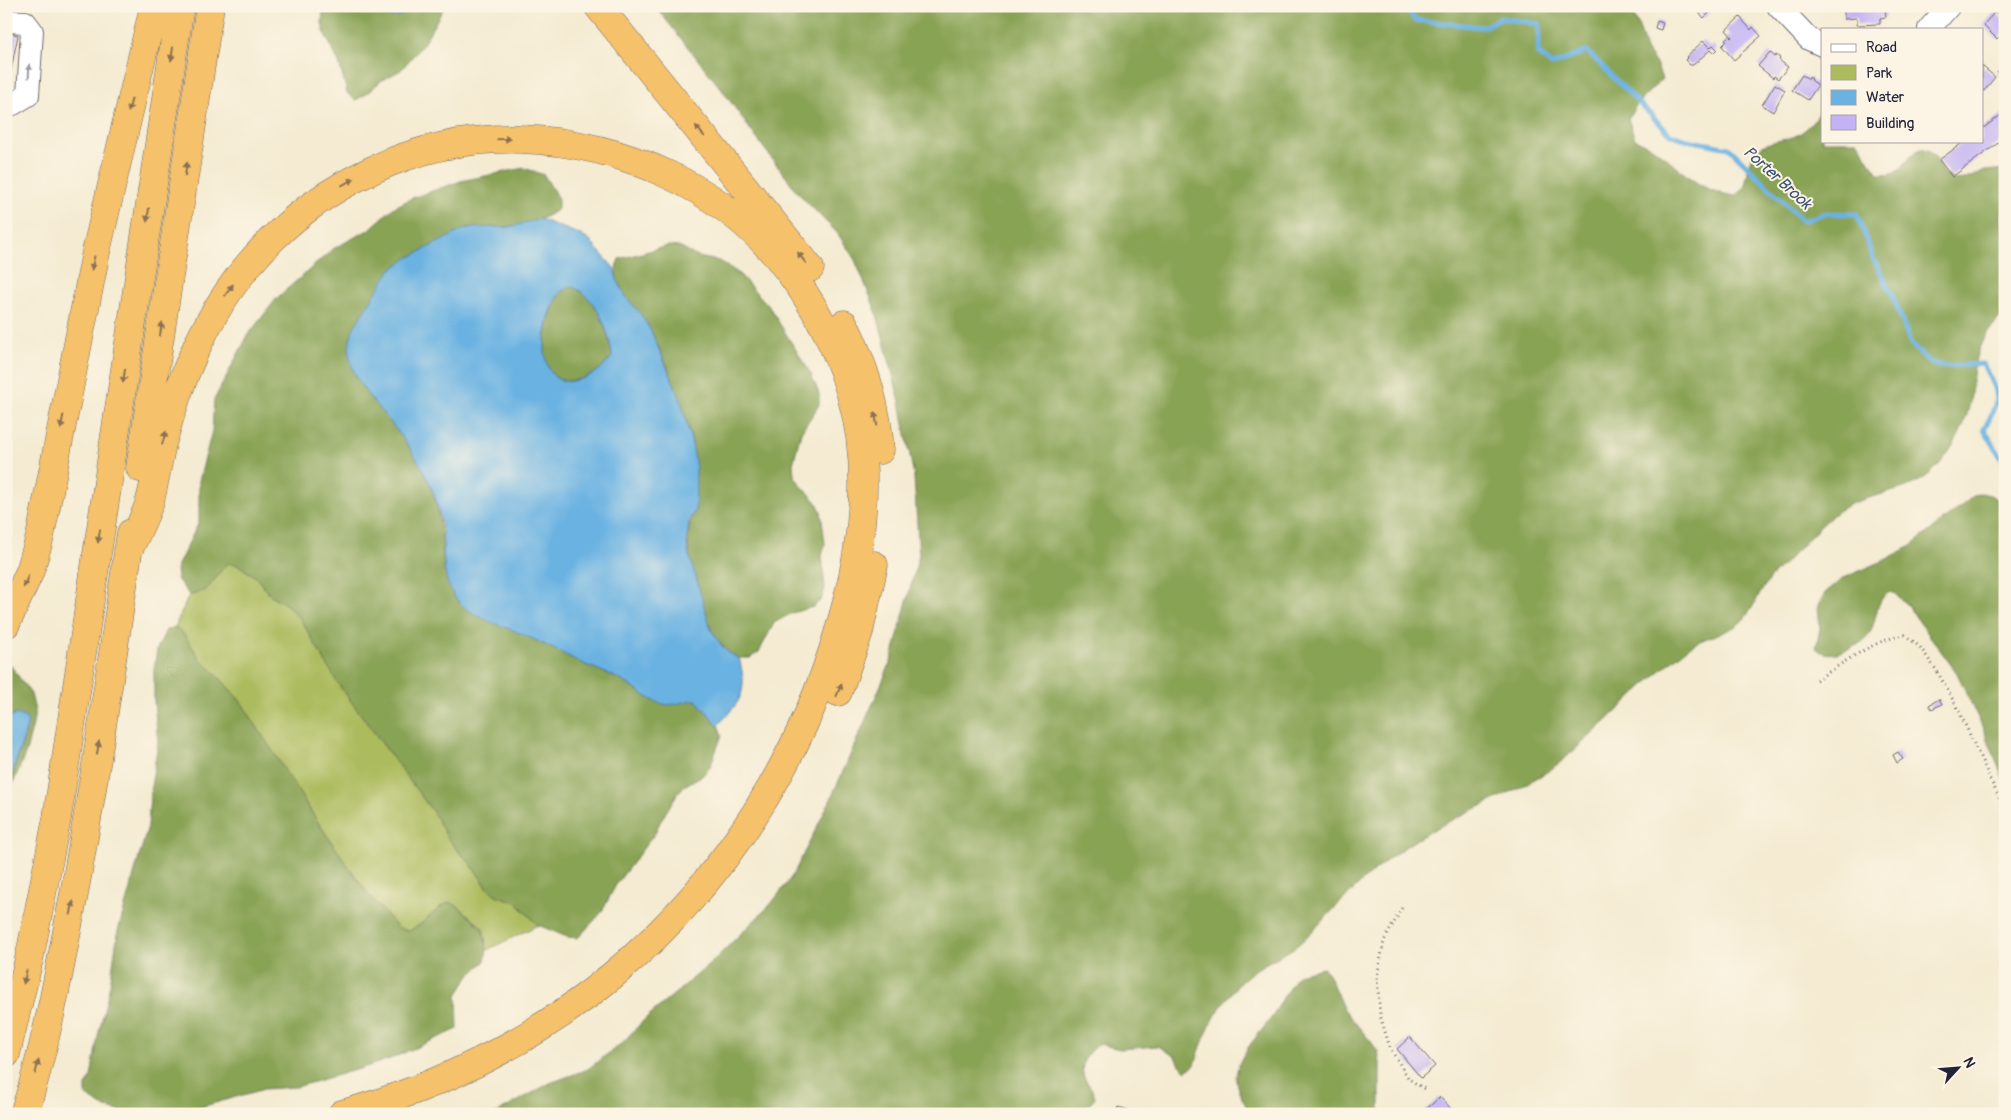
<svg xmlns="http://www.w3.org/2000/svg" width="2011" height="1120" viewBox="0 0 2011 1120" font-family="Pangolin,sans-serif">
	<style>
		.green { fill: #acbb5d; stroke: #676e4c }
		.forest { fill: #89a354; stroke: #566248 }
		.water { fill: #6ab2e2; stroke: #466a8e; fill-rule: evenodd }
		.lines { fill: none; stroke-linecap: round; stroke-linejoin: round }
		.stream { stroke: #6ab2e2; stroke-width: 5 }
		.building { fill: #c3b3f4 }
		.minor-casing { stroke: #6c6870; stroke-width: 24 }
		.highway-casing { stroke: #6c6870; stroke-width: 29 }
		.path { stroke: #6c6870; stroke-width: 3; stroke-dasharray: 1 4; stroke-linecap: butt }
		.minor { stroke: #fff; stroke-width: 22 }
		.highway { stroke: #f5c16b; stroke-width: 28 }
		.oneway { fill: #8c7253 }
		.oneway2 { fill: #9c9ca7 }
		.labels { text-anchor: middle; stroke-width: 4; stroke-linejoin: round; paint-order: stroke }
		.water-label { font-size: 16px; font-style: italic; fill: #3b5475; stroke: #fcf5e5 }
	</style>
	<rect width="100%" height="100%" fill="#fcf5e5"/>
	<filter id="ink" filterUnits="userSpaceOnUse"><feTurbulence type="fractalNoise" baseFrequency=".02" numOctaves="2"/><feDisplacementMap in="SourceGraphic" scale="10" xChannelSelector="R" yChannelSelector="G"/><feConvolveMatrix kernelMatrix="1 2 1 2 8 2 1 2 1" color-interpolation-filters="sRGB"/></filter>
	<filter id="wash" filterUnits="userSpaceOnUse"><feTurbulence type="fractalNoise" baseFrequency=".0096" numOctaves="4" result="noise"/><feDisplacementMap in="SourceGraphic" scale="20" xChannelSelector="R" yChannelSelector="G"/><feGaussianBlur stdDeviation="1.12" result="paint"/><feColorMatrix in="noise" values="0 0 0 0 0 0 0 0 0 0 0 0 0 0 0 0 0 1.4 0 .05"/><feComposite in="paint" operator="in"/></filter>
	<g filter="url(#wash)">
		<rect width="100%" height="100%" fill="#f4ebd2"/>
		<path class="green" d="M228 563 238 565 256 577 269 594 287 605 301 620 339 685 433 812 455 848 470 863 488 888 496 895 516 902 538 925 487 950 483 928 459 907 441 906 426 921 409 931 398 928 368 894 321 827 241 702 217 675 201 661 183 633 175 627 189 595C212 593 213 577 228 563Z"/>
		<path class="forest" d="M323 6H372L373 10H412L415 6H445L423 44 401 70 382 80 365 95 355 100 347 93 339 63 325 34 322 24Z
			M655 6H1629L1639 27 1646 50 1656 64 1662 79 1637 104 1628 119 1635 139C1642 143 1650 145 1656 150 1687 173 1693 189 1735 196 1754 185 1742 163 1757 150 1765 143 1773 142 1782 140 1801 137 1813 125 1822 108V141H1858L1869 161 1879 174C1885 174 1892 174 1898 171 1906 165 1915 144 1928 150 1936 154 1939 166 1944 173 1947 175 1951 178 1954 180L1966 179 1985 171 2005 169V209L2000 217 2005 232V312C1996 322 1987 332 1981 344 1973 360 1973 378 1971 395 1968 421 1955 447 1937 467 1909 498 1864 490 1834 514 1818 528 1803 544 1789 559 1782 566 1774 572 1769 580 1758 594 1753 611 1740 623 1725 635 1704 636 1688 648 1650 677 1617 713 1581 744 1568 756 1555 768 1540 776 1495 803 1444 819 1402 849 1375 868 1352 891 1329 914 1319 924 1310 934 1300 943 1286 955 1266 961 1251 973 1224 994 1204 1032 1195 1065L1186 1071 1180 1065 1176 1057 1158 1046 1120 1049 1099 1044C1087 1051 1078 1065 1085 1079 1089 1086 1094 1090 1095 1098L1092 1102 1075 1114H495L550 1083 588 1069 622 1043 646 1018 710 964 771 904 793 875 830 801 891 662 919 555 914 477 900 402 876 311 855 260 838 234 799 194 757 139 723 91Z
			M524 168 544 175 558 198V209C533 229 496 227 466 228L392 423C405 442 425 467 432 489 441 516 442 544 444 572L527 636 586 665 618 678 655 702 676 704 686 700H696L718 725 722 735 710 767 703 775 684 786 677 794 660 822 655 833 617 883 601 913 578 938 567 937 538 925 516 902 496 895 488 888 470 863 448 839 433 812 339 685 301 620 287 605 269 594 256 577 238 565 228 563C213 577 212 593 189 595L177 579 176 569 199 522V481L212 431 214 400 248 335 277 298 333 249 370 229 393 208 412 198 461 181Z
			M668 246 679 247 698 257 720 261 738 273 768 305 811 374 819 394V405L801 432 793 464 794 475 800 484 816 501 821 511 825 544 822 555 825 589 821 600 813 607 792 613 774 623 759 652 750 658H739L729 653 715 638 711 629C702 598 676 540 695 511 694 491 695 470 693 450 693 441 689 432 687 424 679 392 666 361 651 331 640 309 606 286 619 259Z
			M570 286C576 288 582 290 587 295 600 307 610 340 612 357 607 362 601 370 595 373 578 382 554 387 546 365 541 349 550 306 560 293 563 290 567 288 570 286Z
			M1980 493 1990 495 2005 504V783L1987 737 1957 673 1907 605 1895 594 1890 592C1874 599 1878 622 1868 636 1862 644 1851 648 1842 651 1833 655 1823 655 1816 648L1820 629 1818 607 1825 593 1843 578 1883 561 1911 546 1975 495Z
			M175 627 183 633 201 660 217 675 241 702 321 827 368 894 398 928 409 931C425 924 434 909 450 902L459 907 483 929 487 950 485 961 469 976 457 995 458 1029 390 1059 359 1069 296 1087 264 1089 180 1113H127L106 1108 86 1096V1086L91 1077 98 1036 110 985 118 931 148 826 150 794 158 742 154 701V670L157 649 166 630Z
			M6 659 31 694 35 711 33 724 26 752 12 786 10 798 6 806V793L26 734 12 716 6 720Z
			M1323 968 1327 971 1343 1008 1372 1043 1378 1052 1380 1063V1114H1249C1246 1102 1235 1090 1236 1077 1239 1051 1261 1034 1274 1014 1281 1001 1288 989 1296 977L1301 973Z"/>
		<path class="water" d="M373 6H415C404 19 386 20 373 10Z
			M540 219 581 235 590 241 614 268 617 279 626 297 640 313 651 331 680 397 693 448 696 468V501L695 511 689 520 687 541 688 551 711 629 722 646 729 653 739 658C748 692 742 700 718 725L696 700C686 700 673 707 663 704 646 700 633 685 617 678 607 673 596 669 586 665 565 655 545 644 524 635 503 625 473 619 457 600 440 579 445 552 442 527 440 515 436 498 431 487 422 465 406 441 391 423 368 394 337 367 354 327L390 270 408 258 466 228 509 227ZM569 286C596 293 610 332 612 357 601 369 596 373 581 379 530 396 543 315 560 293 563 291 566 288 569 286Z
			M16 714 25 717 28 722 27 726 6 793V720Z"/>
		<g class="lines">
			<path class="stream" d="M1403 6 1415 20 1483 27 1500 18 1539 24 1538 53 1552 65 1587 51 1670 134 1687 140 1729 148 1803 221 1825 213 1857 214 1872 256 1892 294 1911 344 1929 362 1944 366 1983 364C1998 396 2002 396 1984 429L2005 464"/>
		</g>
		<g id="blocks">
			<path class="building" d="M1700 6H1716L1704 18 1696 9Z
				M1844 6H1885L1886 17 1880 18V24L1857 25V18L1844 19Z
				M1995 12 2005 21V31L1997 39 1983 25Z
				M1740 17 1751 30 1753 27 1761 36 1734 60 1722 46 1727 41 1725 39 1729 36 1731 38 1732 37 1726 30Z
				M1657 21 1663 23 1661 30 1655 28Z
				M6 22 15 24 13 34 18 35 7 90Z
				M1703 41 1710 48 1713 45 1717 49 1713 53 1710 50 1693 65H1690L1685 60 1687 58 1686 57Z
				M1770 52 1775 57 1776 55 1780 58 1779 60 1788 67 1778 79 1774 76 1773 78 1758 66Z
				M2005 63V79L1997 72Z
				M1982 66 1995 77 1984 91 1982 89Z
				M1802 75 1809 79 1810 77 1812 79 1811 80 1818 85 1808 100 1792 90Z
				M1775 84 1785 90 1773 112 1762 105Z
				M2005 112V138L1952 177 1939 160 1965 141H1982V129Z
				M1939 699 1942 704 1932 709 1929 705Z
				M1898 752 1903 759 1897 763 1893 755Z
				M1410 1037 1435 1066 1421 1078 1397 1049Z
				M1440 1097 1456 1114H1425L1423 1112Z
				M1118 1107 1140 1113V1114H1116Z"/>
		</g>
	</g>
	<g filter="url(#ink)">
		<use href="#blocks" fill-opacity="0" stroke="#6c6870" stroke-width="1"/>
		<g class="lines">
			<defs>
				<path id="minor" d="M1778 6 1809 39 1822 45
					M6 21 25 22 32 31 28 95 13 104 6 103
					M1929 29 1949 6"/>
				<path id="highway" d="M598 6 810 268
					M844 324C864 364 877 406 880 450
					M140 468 210 6
					M128 551C136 535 143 520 149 504 155 484 157 464 162 444 180 378 206 314 251 262 317 184 418 136 521 139 623 143 726 188 788 270 825 319 851 376 860 437 868 495 860 553 845 609 807 752 726 881 613 975 535 1040 440 1087 342 1114
					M6 624 30 571 40 537 96 252 154 6
					M838 692 859 632 874 565
					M6 1054 30 955 57 818 180 6
					M24 1114C44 1052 56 989 68 926 93 796 111 664 131 533"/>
			</defs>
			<use href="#minor" class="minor-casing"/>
			<use href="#highway" class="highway-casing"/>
			<path class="path" d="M1816 680C1842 664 1875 639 1905 635L1920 647 1937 671 1958 709 2005 811
				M1402 908 1384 941 1377 977 1380 1015 1390 1048 1409 1079 1426 1090"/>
			<use href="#minor" class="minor"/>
			<use href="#highway" class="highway"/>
		</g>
		<defs><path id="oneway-solid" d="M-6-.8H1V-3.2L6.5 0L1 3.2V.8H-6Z" transform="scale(1.25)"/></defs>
		<g class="oneway">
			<use href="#oneway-solid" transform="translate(172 54) rotate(99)"/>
			<use href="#oneway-solid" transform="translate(130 105) rotate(104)"/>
			<use href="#oneway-solid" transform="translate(700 131) rotate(-129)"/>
			<use href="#oneway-solid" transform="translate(504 139) rotate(-2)"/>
			<use href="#oneway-solid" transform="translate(186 169) rotate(-81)"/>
			<use href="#oneway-solid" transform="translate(348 182) rotate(-28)"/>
			<use href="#oneway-solid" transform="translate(148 215) rotate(99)"/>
			<use href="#oneway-solid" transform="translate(802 258) rotate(-128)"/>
			<use href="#oneway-solid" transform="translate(93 263) rotate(102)"/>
			<use href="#oneway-solid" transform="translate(229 290) rotate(-55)"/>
			<use href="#oneway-solid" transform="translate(161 329) rotate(-81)"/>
			<use href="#oneway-solid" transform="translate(124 376) rotate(99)"/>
			<use href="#oneway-solid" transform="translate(876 419) rotate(-100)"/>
			<use href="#oneway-solid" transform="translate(62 422) rotate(101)"/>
			<use href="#oneway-solid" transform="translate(164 438) rotate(-74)"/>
			<use href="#oneway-solid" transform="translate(99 536) rotate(99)"/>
			<use href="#oneway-solid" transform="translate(26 581) rotate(111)"/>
			<use href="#oneway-solid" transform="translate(839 690) rotate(-68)"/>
			<use href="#oneway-solid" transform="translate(98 748) rotate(-81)"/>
			<use href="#oneway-solid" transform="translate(72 908) rotate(-79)"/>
			<use href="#oneway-solid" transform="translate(25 977) rotate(103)"/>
			<use href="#oneway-solid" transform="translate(37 1067) rotate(-76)"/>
		</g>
		<use class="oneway2" href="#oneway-solid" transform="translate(29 71) rotate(-87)"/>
	</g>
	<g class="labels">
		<g class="water-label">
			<text transform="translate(1778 177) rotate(42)" y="6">Porter Brook</text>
		</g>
	</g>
	<rect width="2011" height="1120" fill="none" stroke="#fcf5e5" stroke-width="25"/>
	<rect x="1821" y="28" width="162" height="115" fill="#fcf5e5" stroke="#a5a1a1"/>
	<rect x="1831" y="44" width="25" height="8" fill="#ffffff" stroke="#a5a1a1"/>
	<text x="1866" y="52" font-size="15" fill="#22223b">Road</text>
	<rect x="1831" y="65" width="25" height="15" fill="#acbb5d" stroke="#a5a1a1"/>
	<text x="1866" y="78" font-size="15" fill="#22223b">Park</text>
	<rect x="1831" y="90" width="25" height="15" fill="#6ab2e2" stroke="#a5a1a1"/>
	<text x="1866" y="102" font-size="15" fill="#22223b">Water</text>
	<rect x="1831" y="115" width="25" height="15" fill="#c3b3f4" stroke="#a5a1a1"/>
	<text x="1866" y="128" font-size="15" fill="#22223b">Building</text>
	<g transform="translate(1958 1068) rotate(64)" stroke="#fcf5e5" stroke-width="4" paint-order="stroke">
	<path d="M0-4L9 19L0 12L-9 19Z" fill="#22223b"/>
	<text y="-8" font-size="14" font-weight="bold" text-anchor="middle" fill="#22223b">N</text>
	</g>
</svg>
